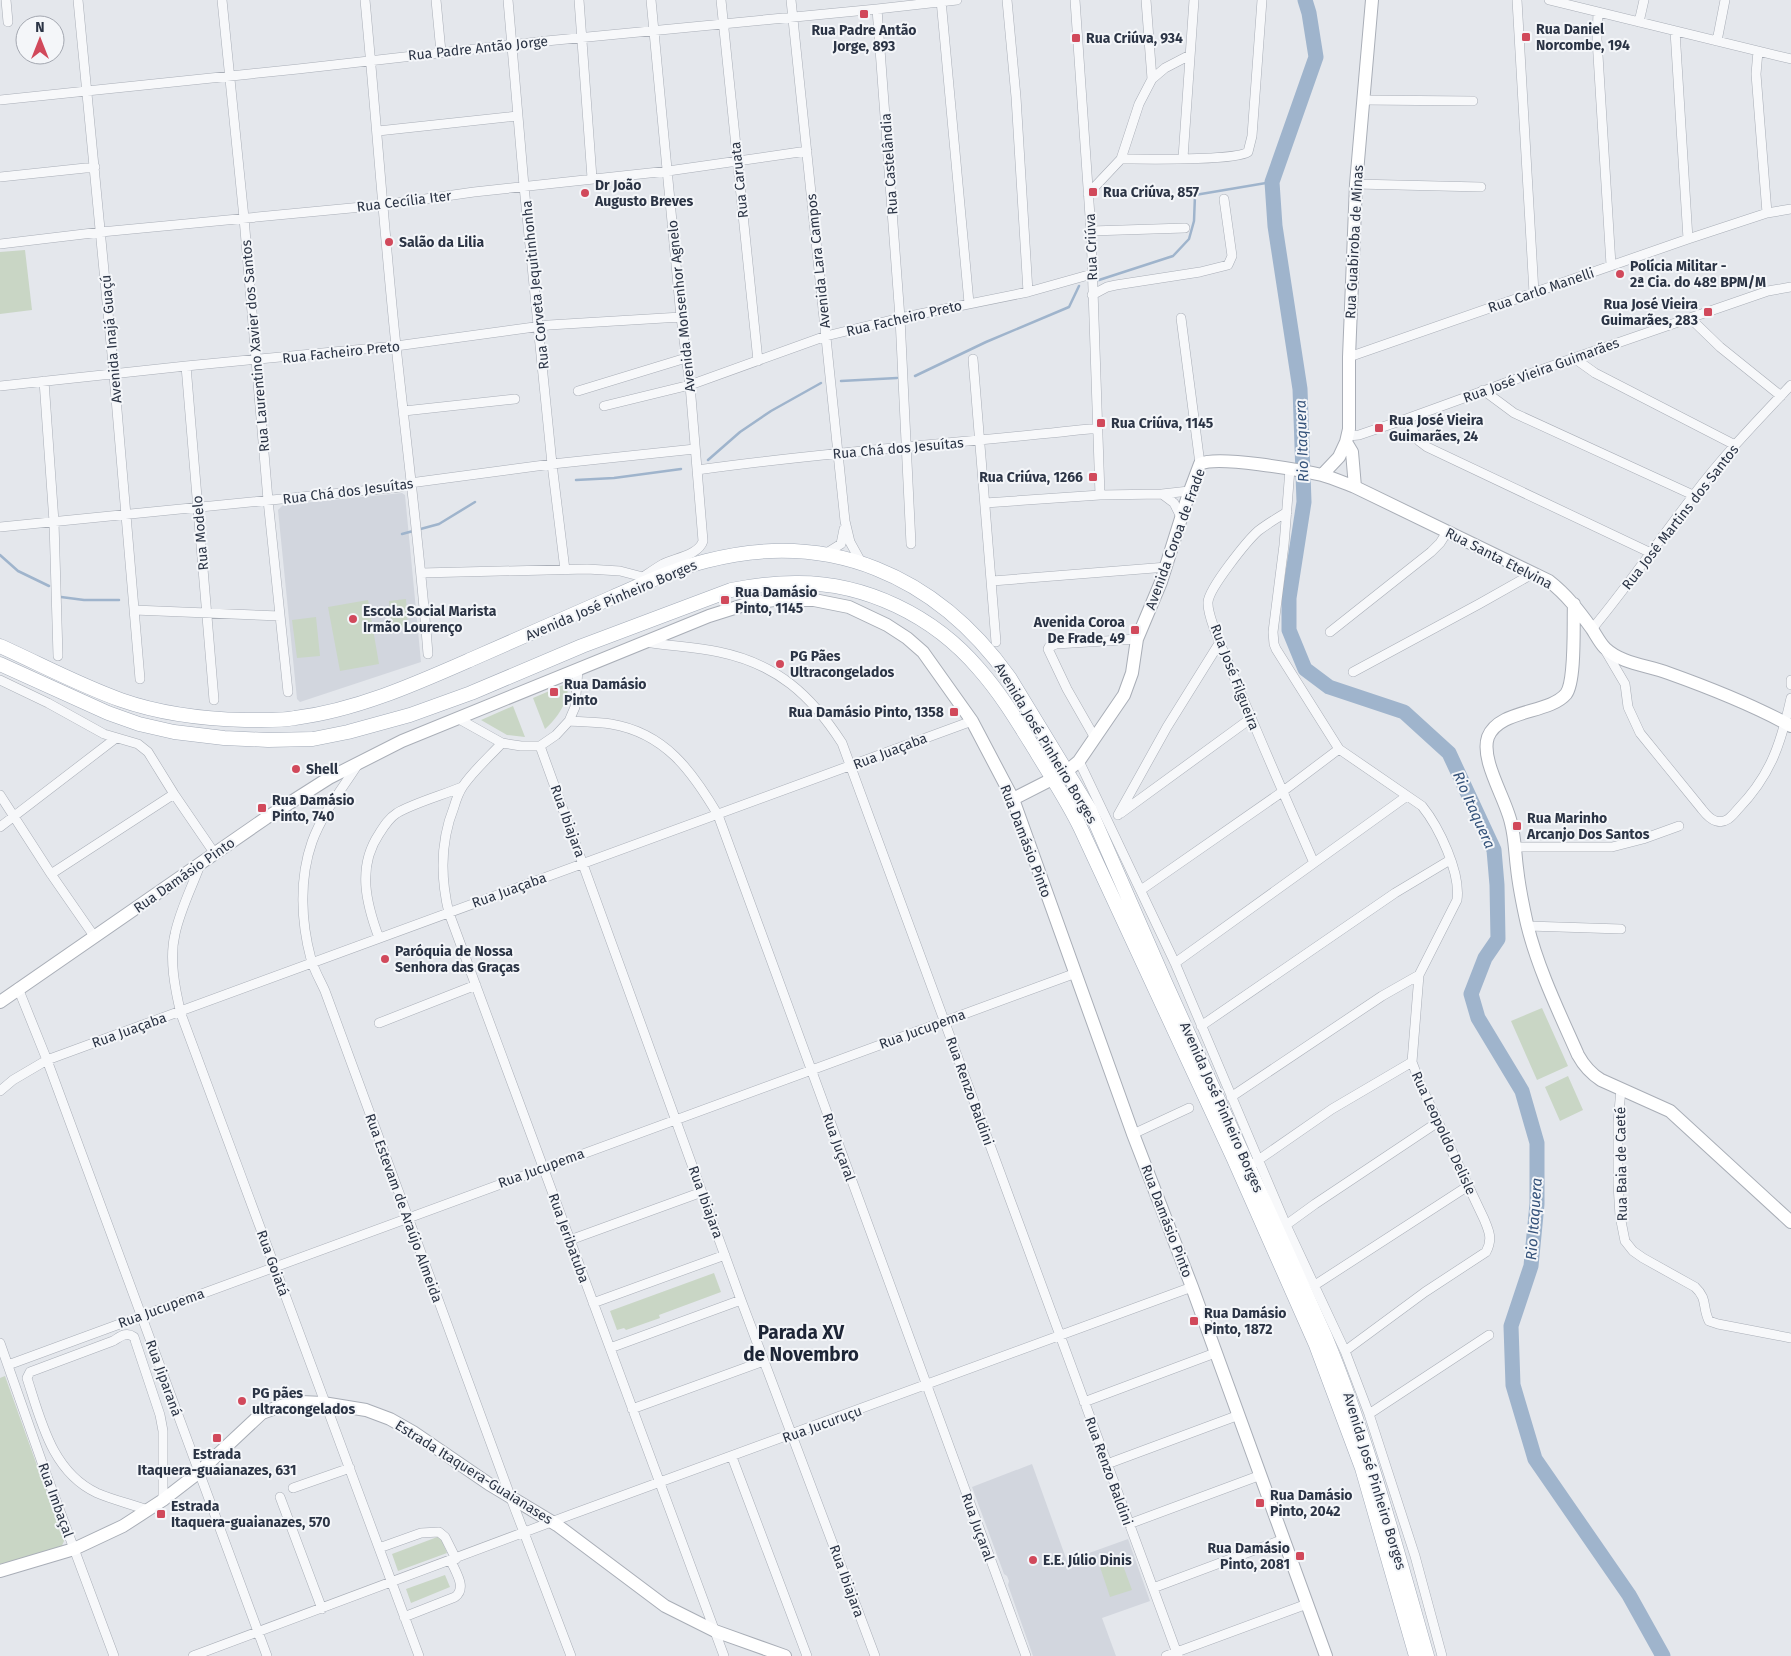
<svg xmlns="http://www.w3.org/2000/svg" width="1791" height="1656" viewBox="0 0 1791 1656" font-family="'Fira Sans',sans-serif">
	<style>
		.built { fill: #d2d6de }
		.green { fill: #c9d6c5 }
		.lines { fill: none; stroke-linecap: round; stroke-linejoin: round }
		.stream { stroke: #9fb4cc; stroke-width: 2.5 }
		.river { stroke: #9fb4cc; stroke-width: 15 }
		.street-casing { stroke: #a9aeb7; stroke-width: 10 }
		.secondary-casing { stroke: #a9aeb7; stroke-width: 14 }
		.primary-casing { stroke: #a3abb8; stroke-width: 15 }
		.street { stroke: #f7f8fa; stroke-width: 9 }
		.secondary { stroke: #fff; stroke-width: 12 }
		.primary { stroke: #fff; stroke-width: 14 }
		.poi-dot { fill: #d1495b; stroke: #f4f6f9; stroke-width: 2 }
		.labels { text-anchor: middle; stroke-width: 4; stroke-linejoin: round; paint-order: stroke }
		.poi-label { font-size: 14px; font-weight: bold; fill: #2b3445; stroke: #f4f6f9; text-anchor: start }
		.street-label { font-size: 14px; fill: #2b3445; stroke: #f4f6f9 }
		.water-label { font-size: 15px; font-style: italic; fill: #34527a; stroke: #f4f6f9 }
		.district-label { font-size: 19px; font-weight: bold; fill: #1d2536; stroke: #f4f6f9 }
	</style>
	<rect width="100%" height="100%" fill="#e4e7ec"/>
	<path class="built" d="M402 493 405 495 421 662 300 702 297 699 278 510 283 505Z
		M1032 1464 1067 1561 1128 1539 1150 1601 1102 1618 1116 1656H1033L1008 1585 1009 1581 1007 1576 1004 1574 972 1487Z"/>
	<path class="green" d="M25 250 32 310 0 314V252Z
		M406 599 408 627 391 628 389 601Z
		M368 600 379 664 340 671 328 607Z
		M316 617 320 656 297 658 292 620Z
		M568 683C569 701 558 718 545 729L533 698Z
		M513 706 525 737 507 735 481 720Z
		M1542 1008 1568 1066 1537 1080 1511 1021Z
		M1568 1076 1583 1110 1560 1121 1545 1087Z
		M714 1273 721 1292 659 1315 660 1318 626 1330 624 1328 617 1330 610 1311Z
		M5 1376 64 1541 61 1548 0 1564V1378Z
		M440 1536 447 1553 398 1571 392 1554Z
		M1121 1560 1132 1590 1110 1597 1100 1567Z
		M445 1575 450 1587 411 1603 406 1589Z"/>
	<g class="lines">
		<path class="stream" d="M1099 280 1173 256 1189 239 1194 221 1195 195 1272 182
			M915 376 986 342 1069 307 1079 286
			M841 381 897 378
			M708 460 740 432 771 411 821 383
			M576 480 614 478 681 469
			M402 534 439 524 475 502
			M0 555 18 571 49 586
			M61 597 84 600H119"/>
		<path class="river" d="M1305 0 1309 13 1316 57 1272 182 1275 226 1300 389 1304 502 1289 598V630L1305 669 1329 687 1404 712 1449 753 1494 850 1497 885 1498 939 1485 958 1471 994 1478 1018 1522 1091 1537 1143V1204L1531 1266 1511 1326 1513 1385 1535 1459 1629 1595 1663 1656"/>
		<defs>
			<path id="street" d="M6 0 8 22
				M78 0 114 375 140 679
				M222 0 244 218 268 500 288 692
				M365 0C376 115 384 231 396 346 407 449 420 551 428 654
				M436 0 441 52
				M508 0 524 186 552 464 565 570
				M579 0 592 178
				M721 0 758 361
				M791 0 845 521 850 542 861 562
				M941 0 969 303
				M1007 0 1016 97 1028 292
				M1075 0 1091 231 1100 495
				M1146 0 1152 79
				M1517 0 1534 293
				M1549 0 1791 59
				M877 9 900 318 911 544
				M1598 12 1597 39 1611 265
				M1639 22 1644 0
				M1675 31 1688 239
				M1717 41 1725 0
				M1758 51 1756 74 1767 213
				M0 100 298 69 546 41 877 9 957 0
				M1363 100 1473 101
				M378 131 517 116
				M1183 158 1194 0
				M1121 159C1144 159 1234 161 1248 152L1252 136 1262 0
				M0 177 95 167
				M1356 184 1481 187
				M1088 194 1121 159 1139 104 1152 79 1165 68 1190 55
				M1091 231 1185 228
				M0 244 101 232 383 205 474 192 668 171 807 151
				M1092 295 1107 287 1116 285 1200 272 1228 265 1232 256 1224 199
				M1181 318 1200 464
				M1690 318 1720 347 1781 396
				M1349 357 1688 239 1767 213 1791 209
				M1574 358 1595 373 1735 445
				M973 359 996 642
				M186 366 214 700
				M44 381 54 522 58 656
				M0 386 186 366 396 346 549 325 681 317
				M1483 390 1514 413 1693 495
				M578 391 686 358
				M604 406 690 385 826 336 900 318 1028 292 1092 274
				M404 411 515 399
				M1406 419 1419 441 1427 447 1651 553
				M1348 436 1359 435 1406 419 1574 358 1768 291 1791 287
				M1290 469 1284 545 1273 632 1274 644 1276 649 1339 749 1422 806C1439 827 1461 873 1457 900L1419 975 1412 1062 1421 1086 1484 1219C1489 1231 1493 1239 1486 1252L1425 1292 1345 1351
				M697 470C830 451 965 443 1098 428
				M1162 494 1174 503 1181 517
				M985 503 1100 495 1162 494 1189 491
				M1287 512C1277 518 1267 524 1258 531 1247 541 1209 588 1208 602 1207 617 1224 652 1230 667 1257 733 1285 797 1314 863
				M0 527 401 487 410 483 552 464 695 449
				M825 554 841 544 844 529
				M421 573 587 569 620 571 643 577 645 582
				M643 577C649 573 656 568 663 564 675 558 699 555 703 541L690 385 681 317 651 0
				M992 581 1167 567
				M134 610 280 616
				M1592 629C1628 586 1659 540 1693 496 1723 456 1757 421 1791 385
				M1330 632 1431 552 1440 543 1447 532
				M646 642C670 646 695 647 719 652 777 664 811 695 842 743L1178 1656
				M1605 650 1625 684 1628 707 1640 733 1701 808C1705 813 1709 819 1716 821 1726 824 1732 816 1738 809 1771 775 1781 743 1791 698
				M1353 672 1479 604 1534 573
				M0 680 48 703 104 734 138 744 148 752 174 794 215 854
				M1791 680V685
				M459 719 502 743 521 746H540L556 735 569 721 575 707 578 670
				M569 721C583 722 597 722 611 724 665 733 692 771 718 815L1026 1656
				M1095 738 1067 689 1048 649 1049 647 1056 644 1137 639
				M502 743C489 757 474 770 463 786 459 792 456 800 454 807 440 842 440 876 449 913L724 1656
				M540 746 741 1300 875 1656
				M1079 761 1175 963 1286 1225 1345 1351 1369 1414 1415 1556 1442 1656
				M358 764C342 789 322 814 312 842 299 879 301 922 311 959 314 970 320 980 325 991L512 1501 571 1656
				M0 795 51 874 94 936
				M1121 813 1250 719
				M1118 815 1167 727 1220 642
				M0 827 116 738
				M1516 847H1612L1643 839 1679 826
				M200 865C192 887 180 910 175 934 169 959 175 989 181 1014L419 1656
				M51 874 174 794
				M1141 890 1282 792 1339 749
				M1528 926 1621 929
				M379 938C366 903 357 867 379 834 384 826 389 818 397 813 414 803 443 795 462 787
				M1175 963 1407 796
				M18 988 47 1060 267 1656
				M379 1023 476 985
				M1201 1026 1395 893 1450 860
				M1621 1089 1618 1123V1184L1620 1216 1625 1241 1633 1251 1643 1258 1695 1287C1708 1299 1702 1307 1709 1321L1718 1324 1791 1338
				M0 1091 13 1080 47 1060 972 721
				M1231 1097 1382 996 1419 975
				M1133 1134 1189 1108
				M1254 1163 1332 1109 1412 1062
				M1286 1225 1315 1204 1438 1122
				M570 1240 702 1192
				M1315 1285 1468 1186
				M593 1303 725 1255
				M0 1343 45 1471 114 1656
				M610 1348 741 1300
				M8 1365 1076 973
				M1084 1402 1215 1353
				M632 1409 764 1361
				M1369 1414 1489 1335
				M732 1457 807 1656
				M1107 1464 1239 1415
				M293 1488 350 1468
				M280 1497 322 1609
				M148 1510C131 1504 113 1500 97 1493 52 1472 41 1421 27 1378L30 1372 113 1341C120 1337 126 1331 134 1337L160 1415 163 1431V1500
				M1129 1524 1261 1475
				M379 1548 421 1533 439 1532 445 1537 456 1559
				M1153 1588 1284 1539
				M404 1617 455 1597C467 1588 456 1573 451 1561
				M193 1656 570 1515 1192 1287
				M1166 1656 1307 1604"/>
			<path id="secondary" d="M1346 442 1352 452 1355 487
				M1322 475 1339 457 1346 442 1349 429V357L1356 184 1372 0
				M1574 604C1573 622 1576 681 1566 694 1549 714 1499 709 1488 737 1480 760 1506 799 1511 823 1515 838 1515 853 1517 868 1519 887 1523 906 1527 924 1538 969 1559 1012 1578 1055 1584 1066 1590 1073 1601 1080L1670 1111 1791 1222
				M1013 799 1066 772 1079 761 1124 695 1132 673 1137 639 1161 582 1188 496 1200 464C1217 455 1300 470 1322 475 1333 478 1344 483 1355 487L1549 581C1567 595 1579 611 1592 629 1596 635 1600 643 1605 648 1622 664 1647 665 1668 673 1710 688 1753 705 1791 726
				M0 1002 266 818 329 778 402 741 709 616 747 604 774 600H814L849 607 887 625 907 638 923 652 972 721 1013 799 1133 1134 1192 1287 1326 1656
				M0 1571 74 1549 123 1526 163 1500 198 1473 262 1413 281 1406 301 1402 323 1403 366 1410 390 1419 413 1432 489 1484 557 1525 665 1606 715 1631 785 1656"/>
			<path id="primary" d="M0 646C40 664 79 685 121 700 161 714 203 719 245 720 262 720 279 721 295 718 357 710 415 684 472 659 519 638 566 618 613 597 643 584 674 569 706 561 829 529 936 575 1009 677L1090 810 1165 982 1325 1336C1368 1440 1396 1548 1427 1656
				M0 664 108 713 139 724 174 732 224 738 268 740 313 739 348 732 410 715 471 693 582 646 731 590C752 586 773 583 795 583 865 582 934 616 979 669 1002 695 1019 724 1037 753 1052 778 1068 802 1081 829L1233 1157 1316 1345 1362 1468 1416 1656"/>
		</defs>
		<use href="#street" class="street-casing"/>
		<use href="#secondary" class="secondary-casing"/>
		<use href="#primary" class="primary-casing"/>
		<use href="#street" class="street"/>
		<use href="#secondary" class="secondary"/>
		<use href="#primary" class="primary"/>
	</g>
	<g class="poi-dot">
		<rect x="859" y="9" width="10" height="10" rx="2.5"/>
		<rect x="1521" y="32" width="10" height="10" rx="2.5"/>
		<rect x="1071" y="33" width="10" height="10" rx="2.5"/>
		<rect x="1088" y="187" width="10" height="10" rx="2.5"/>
		<circle cx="585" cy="193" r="5"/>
		<circle cx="389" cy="242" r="5"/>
		<circle cx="1620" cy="274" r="5"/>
		<rect x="1703" y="307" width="10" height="10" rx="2.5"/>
		<rect x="1096" y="418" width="10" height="10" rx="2.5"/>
		<rect x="1374" y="423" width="10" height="10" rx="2.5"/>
		<rect x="1088" y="472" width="10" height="10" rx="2.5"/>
		<rect x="720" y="595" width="10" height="10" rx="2.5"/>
		<circle cx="353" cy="619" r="5"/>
		<rect x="1130" y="625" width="10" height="10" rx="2.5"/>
		<circle cx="780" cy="664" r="5"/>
		<rect x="549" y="687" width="10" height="10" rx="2.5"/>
		<rect x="949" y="707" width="10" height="10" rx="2.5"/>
		<circle cx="296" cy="769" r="5"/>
		<rect x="257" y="803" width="10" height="10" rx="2.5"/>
		<rect x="1512" y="821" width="10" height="10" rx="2.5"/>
		<circle cx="385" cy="959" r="5"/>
		<rect x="1189" y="1316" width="10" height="10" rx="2.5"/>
		<circle cx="242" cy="1401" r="5"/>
		<rect x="212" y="1433" width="10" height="10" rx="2.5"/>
		<rect x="1255" y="1498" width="10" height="10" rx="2.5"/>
		<rect x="156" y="1509" width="10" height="10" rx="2.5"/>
		<rect x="1295" y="1551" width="10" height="10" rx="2.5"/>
		<circle cx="1033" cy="1560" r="5"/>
	</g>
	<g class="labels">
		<g class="poi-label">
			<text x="1536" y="34">Rua Daniel<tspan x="1536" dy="16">Norcombe, 194</tspan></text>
			<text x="864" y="35" text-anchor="middle">Rua Padre Antão<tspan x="864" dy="16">Jorge, 893</tspan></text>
			<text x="1086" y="43">Rua Criúva, 934</text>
			<text x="595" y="190">Dr João<tspan x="595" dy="16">Augusto Breves</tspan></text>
			<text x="1103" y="197">Rua Criúva, 857</text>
			<text x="399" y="247">Salão da Lilia</text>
			<text x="1630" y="271">Polícia Militar -<tspan x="1630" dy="16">2ª Cia. do 48º BPM/M</tspan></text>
			<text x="1698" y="309" text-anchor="end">Rua José Vieira<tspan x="1698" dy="16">Guimarães, 283</tspan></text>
			<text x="1389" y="425">Rua José Vieira<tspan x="1389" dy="16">Guimarães, 24</tspan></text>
			<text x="1111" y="428">Rua Criúva, 1145</text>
			<text x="1083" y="482" text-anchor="end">Rua Criúva, 1266</text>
			<text x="735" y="597">Rua Damásio<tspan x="735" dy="16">Pinto, 1145</tspan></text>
			<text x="363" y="616">Escola Social Marista<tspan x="363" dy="16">Irmão Lourenço</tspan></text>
			<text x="1125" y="627" text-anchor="end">Avenida Coroa<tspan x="1125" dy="16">De Frade, 49</tspan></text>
			<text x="790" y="661">PG Pães<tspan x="790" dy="16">Ultracongelados</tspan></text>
			<text x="564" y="689">Rua Damásio<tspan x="564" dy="16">Pinto</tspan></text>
			<text x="944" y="717" text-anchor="end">Rua Damásio Pinto, 1358</text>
			<text x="306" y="774">Shell</text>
			<text x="272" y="805">Rua Damásio<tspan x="272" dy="16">Pinto, 740</tspan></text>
			<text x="1527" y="823">Rua Marinho<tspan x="1527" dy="16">Arcanjo Dos Santos</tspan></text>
			<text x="395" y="956">Paróquia de Nossa<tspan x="395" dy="16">Senhora das Graças</tspan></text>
			<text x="1204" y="1318">Rua Damásio<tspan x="1204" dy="16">Pinto, 1872</tspan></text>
			<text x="252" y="1398">PG pães<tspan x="252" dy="16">ultracongelados</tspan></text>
			<text x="217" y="1459" text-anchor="middle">Estrada<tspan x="217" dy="16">Itaquera-guaianazes, 631</tspan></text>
			<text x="1270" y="1500">Rua Damásio<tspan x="1270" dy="16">Pinto, 2042</tspan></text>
			<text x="171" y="1511">Estrada<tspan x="171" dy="16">Itaquera-guaianazes, 570</tspan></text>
			<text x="1290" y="1553" text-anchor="end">Rua Damásio<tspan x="1290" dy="16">Pinto, 2081</tspan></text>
			<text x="1043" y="1565">E.E. Júlio Dinis</text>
		</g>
		<g class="street-label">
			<text transform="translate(478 48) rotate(-6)" y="5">Rua Padre Antão Jorge</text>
			<text transform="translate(889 164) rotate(-94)" y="5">Rua Castelândia</text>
			<text transform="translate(739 180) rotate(-96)" y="5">Rua Caruata</text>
			<text transform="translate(404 201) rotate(-7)" y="5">Rua Cecília Iter</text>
			<text transform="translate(1354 242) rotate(-87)" y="5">Rua Guabiroba de Minas</text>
			<text transform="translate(1091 247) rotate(-92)" y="5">Rua Criúva</text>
			<text transform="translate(818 261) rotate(-96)" y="5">Avenida Lara Campos</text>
			<text transform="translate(535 285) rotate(-96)" y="5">Rua Corveta Jequitinhonha</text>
			<text transform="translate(1541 290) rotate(-19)" y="5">Rua Carlo Manelli</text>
			<text transform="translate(681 306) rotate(-96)" y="5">Avenida Monsenhor Agnelo</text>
			<text transform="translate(904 318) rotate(-13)" y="5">Rua Facheiro Preto</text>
			<text transform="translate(111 339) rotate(-95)" y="5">Avenida Inajá Guaçú</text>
			<text transform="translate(255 346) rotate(-95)" y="5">Rua Laurentino Xavier dos Santos</text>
			<text transform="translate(341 352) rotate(-6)" y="5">Rua Facheiro Preto</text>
			<text transform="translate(1541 370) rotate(-20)" y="5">Rua José Vieira Guimarães</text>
			<text transform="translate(898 448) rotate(-5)" y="5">Rua Chá dos Jesuítas</text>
			<text transform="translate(348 491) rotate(-7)" y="5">Rua Chá dos Jesuítas</text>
			<text transform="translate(1680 517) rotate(-52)" y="5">Rua José Martins dos Santos</text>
			<text transform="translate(200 533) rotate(-95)" y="5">Rua Modelo</text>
			<text transform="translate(1175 539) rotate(-70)" y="5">Avenida Coroa de Frade</text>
			<text transform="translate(1499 558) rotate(27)" y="5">Rua Santa Etelvina</text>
			<text transform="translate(611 600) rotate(-23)" y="5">Avenida José Pinheiro Borges</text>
			<text transform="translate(1235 677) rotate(69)" y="5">Rua José Filgueira</text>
			<text transform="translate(1046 743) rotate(59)" y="5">Avenida José Pinheiro Borges</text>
			<text transform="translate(890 751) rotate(-21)" y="5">Rua Juaçaba</text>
			<text transform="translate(568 821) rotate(70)" y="5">Rua Ibiajara</text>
			<text transform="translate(1026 841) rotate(69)" y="5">Rua Damásio Pinto</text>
			<text transform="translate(184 875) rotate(-35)" y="5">Rua Damásio Pinto</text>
			<text transform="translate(509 890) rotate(-20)" y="5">Rua Juaçaba</text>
			<text transform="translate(922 1029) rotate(-20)" y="5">Rua Jucupema</text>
			<text transform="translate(129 1030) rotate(-20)" y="5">Rua Juaçaba</text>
			<text transform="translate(970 1091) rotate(70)" y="5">Rua Renzo Baldini</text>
			<text transform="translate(1222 1107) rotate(66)" y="5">Avenida José Pinheiro Borges</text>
			<text transform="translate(1444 1133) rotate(65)" y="5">Rua Leopoldo Delisle</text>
			<text transform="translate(839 1147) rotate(70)" y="5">Rua Juçaral</text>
			<text transform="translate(1621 1164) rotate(-91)" y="5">Rua Baia de Caeté</text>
			<text transform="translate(541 1168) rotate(-20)" y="5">Rua Jucupema</text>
			<text transform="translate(706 1202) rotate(70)" y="5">Rua Ibiajara</text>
			<text transform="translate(404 1208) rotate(70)" y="5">Rua Estevam de Araújo Almeida</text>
			<text transform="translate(1167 1221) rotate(69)" y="5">Rua Damásio Pinto</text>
			<text transform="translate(569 1238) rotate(70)" y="5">Rua Jeribatuba</text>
			<text transform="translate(273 1263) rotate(70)" y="5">Rua Goiatá</text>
			<text transform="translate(161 1308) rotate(-20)" y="5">Rua Jucupema</text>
			<text transform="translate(164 1378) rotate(70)" y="5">Rua Jiparaná</text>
			<text transform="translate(822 1424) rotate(-20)" y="5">Rua Jucuruçu</text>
			<text transform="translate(1109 1471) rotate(70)" y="5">Rua Renzo Baldini</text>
			<text transform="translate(474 1472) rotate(32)" y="5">Estrada Itaquera-Guaianases</text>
			<text transform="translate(1375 1481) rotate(73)" y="5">Avenida José Pinheiro Borges</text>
			<text transform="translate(56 1500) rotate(70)" y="5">Rua Imbaçal</text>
			<text transform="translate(978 1527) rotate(70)" y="5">Rua Juçaral</text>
			<text transform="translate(847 1581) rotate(70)" y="5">Rua Ibiajara</text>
		</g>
		<g class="water-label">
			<text transform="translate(1302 441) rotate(-92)" y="5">Rio Itaquera</text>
			<text transform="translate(1474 810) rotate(66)" y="5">Rio Itaquera</text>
			<text transform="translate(1534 1219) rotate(-86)" y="5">Rio Itaquera</text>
		</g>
		<g class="district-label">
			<text x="801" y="1339">Parada XV<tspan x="801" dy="22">de Novembro</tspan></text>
		</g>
	</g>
	<g transform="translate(40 40)"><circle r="24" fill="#f4f6f9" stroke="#a4a8b1"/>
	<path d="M0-4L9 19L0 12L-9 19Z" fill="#d1495b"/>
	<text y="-8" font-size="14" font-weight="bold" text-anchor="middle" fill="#2b3445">N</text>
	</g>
</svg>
